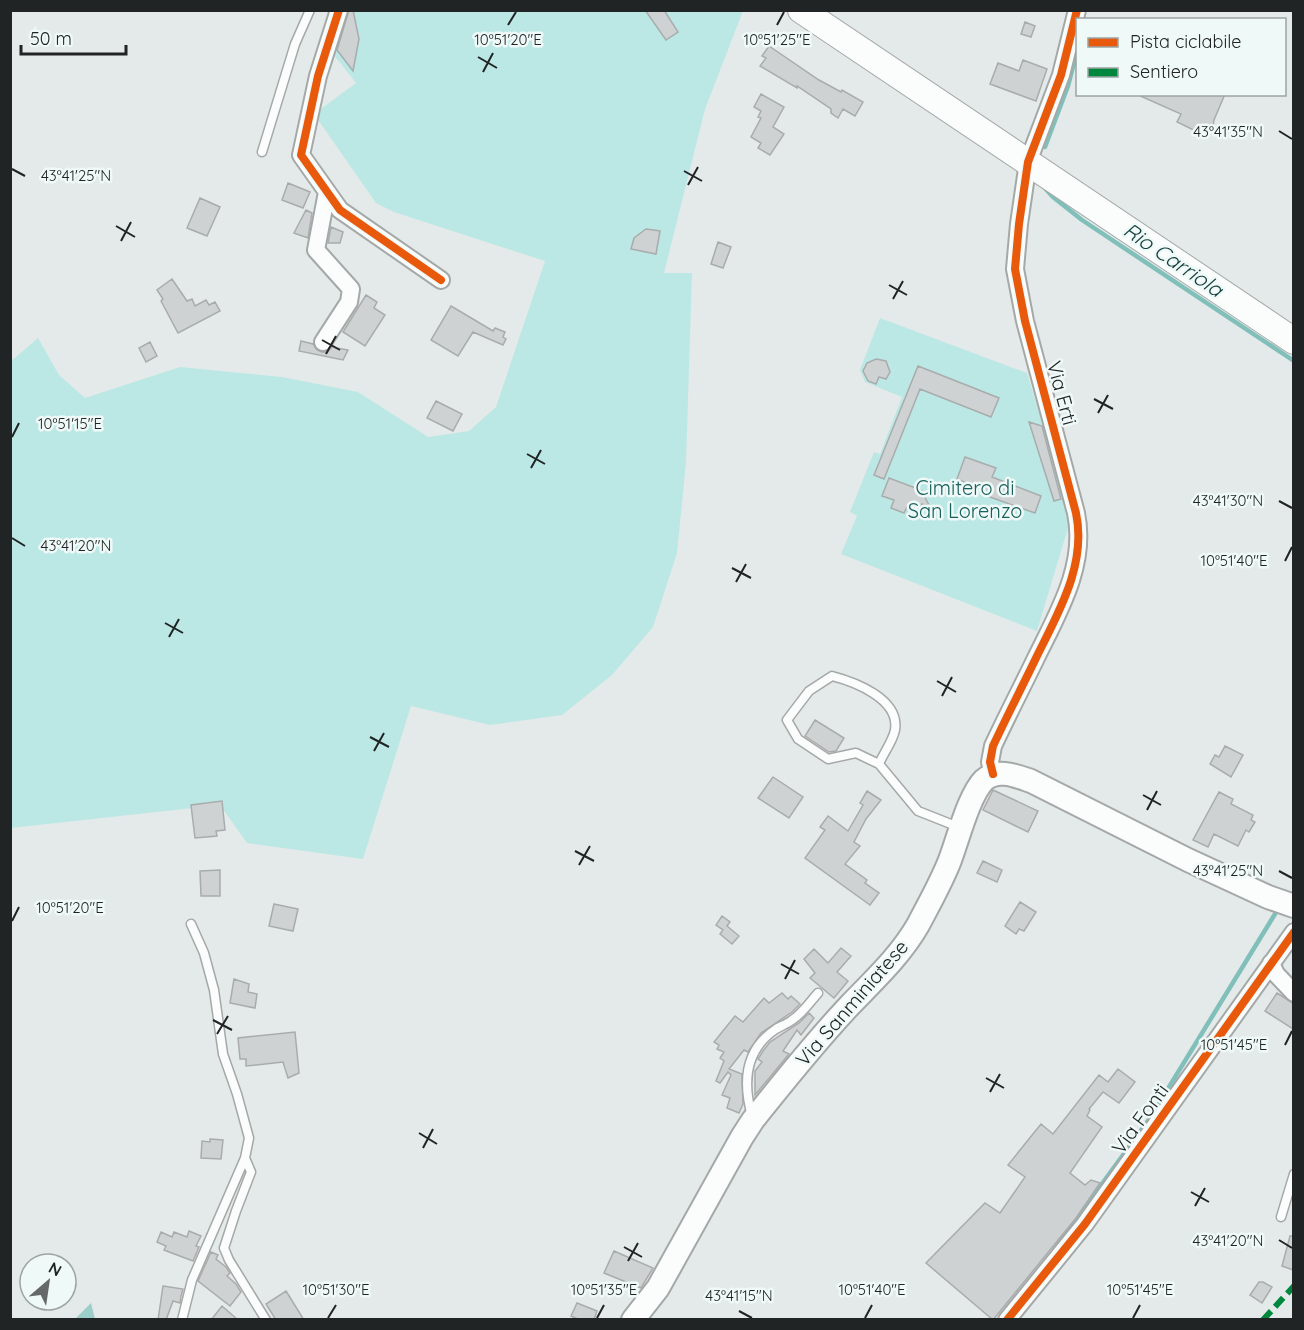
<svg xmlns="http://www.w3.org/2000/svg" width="1304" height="1330" viewBox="0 0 1304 1330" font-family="Quicksand,sans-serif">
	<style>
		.green { fill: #bbe8e4 }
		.forest { fill: #9cceca }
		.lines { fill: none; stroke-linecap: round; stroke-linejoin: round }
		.stream { stroke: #80bfba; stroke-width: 4.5 }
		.building { fill: #ced2d2; stroke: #a9acac; stroke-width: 1.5 }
		.service-casing { stroke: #a4a9a8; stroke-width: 11 }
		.minor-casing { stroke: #a4a9a8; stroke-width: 20 }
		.secondary-casing { stroke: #a4a9a8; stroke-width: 26 }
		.primary-casing { stroke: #a4a9a8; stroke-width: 28 }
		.service { stroke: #fbfcfc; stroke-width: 8 }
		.minor { stroke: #fbfcfc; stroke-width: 16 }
		.secondary { stroke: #fbfcfc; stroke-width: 22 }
		.primary { stroke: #fbfcfc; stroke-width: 26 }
		.quiet { stroke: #00873e; stroke-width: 6; stroke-dasharray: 12 6; stroke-linecap: butt }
		.cycleway-casing { stroke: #eff9f8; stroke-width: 11 }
		.cycleway { stroke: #e8590c; stroke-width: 8 }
		.ticks { fill: none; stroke: #212424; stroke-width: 2 }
		.labels { text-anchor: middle; stroke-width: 5; stroke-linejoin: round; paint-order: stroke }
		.street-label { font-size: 20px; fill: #212424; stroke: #eff9f8 }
		.park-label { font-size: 20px; fill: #18605c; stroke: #eff9f8 }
		.water-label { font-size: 21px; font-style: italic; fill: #133d3a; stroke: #eff9f8 }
		.ticks-label { font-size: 15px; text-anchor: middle; fill: #212424; stroke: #eff9f8; stroke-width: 5; stroke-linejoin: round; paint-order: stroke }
	</style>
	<rect width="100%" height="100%" fill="#e4eae9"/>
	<path class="green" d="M343 11H743L705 109 664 273H692L686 462 677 553 653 627 612 675 562 715 490 725 411 706 363 859 247 843 220 805 11 828 10 362 38 338 59 375 85 398 180 367 282 377 358 392 428 437 469 431 496 407 545 261 394 212 376 203 314 114 356 83 330 50Z
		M880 318 1027 373 1071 518 1037 631 841 554 857 516 850 512 874 452 880 454 902 397 865 382 860 370Z"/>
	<path class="forest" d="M91 1303 95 1319H76L77 1317Z"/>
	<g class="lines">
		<path class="stream" d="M1045 147 1068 86 1078 48
			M1043 186 1053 197 1082 220 1294 361
			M1058 1244 1150 1118 1275 914"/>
	</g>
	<path class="building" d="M349 10H353L359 39 353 71 337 50Z
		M645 10H664L678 32 666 40Z
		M1025 22 1035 26 1031 37 1021 34Z
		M769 46 819 80 841 92 842 90 863 102 855 116 843 109 838 118 831 113V109L797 86V88L760 66 766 58 762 56Z
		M1023 60 1047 69 1036 101 990 84 998 63 1019 71Z
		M761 94 784 107 773 127 784 134 770 155 758 148 761 143 751 137 761 118 758 117 761 111 754 107Z
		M1136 94H1225L1214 120 1213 126 1206 136 1177 122 1181 114Z
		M288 183 310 192 303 208 282 200Z
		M200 198 220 207 207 236 187 228Z
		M306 210 312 213 308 238 294 233Z
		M331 227 343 232 340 243H328Z
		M646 229 660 231 656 254 631 249 634 238Z
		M718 242 731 247 723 268 711 264Z
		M172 279 187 301 192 299 195 306 206 300 209 305 215 302 220 311 178 333 161 301 163 299 157 290Z
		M366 295 377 302 374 308 385 315 365 346 343 332Z
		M451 306 493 331 495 328 505 332 503 337 506 339 503 345 473 332 458 356 431 340Z
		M301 341 313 344 317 350 322 352H327L332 347 348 350 343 360 299 351Z
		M150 342 157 356 146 362 139 348Z
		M876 359 886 361 890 372 886 379 879 377 876 384 868 381 863 371 867 363Z
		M918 366 999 398 991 417 920 389 884 479 874 475Z
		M436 401 462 414 453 431 427 418Z
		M1029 422 1042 426 1061 499 1054 501Z
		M965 457 996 468 992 477 1041 496 1035 513 990 497 991 494 957 479Z
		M889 478 921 490 930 507 922 504 919 510 908 505 904 513 891 508 894 500 882 496Z
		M815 720 844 738 836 751 829 752 805 736Z
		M1225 746 1243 755 1231 777 1210 764 1215 755 1219 757Z
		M773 777 803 797 789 818 758 798Z
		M993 790 1038 811 1028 832 983 810Z
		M867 791 881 800 866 819 854 842 860 846 845 864 867 880 865 883 879 893 870 905 805 858 825 830 820 827 828 816 848 831 863 805 860 803Z
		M1219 792 1233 799 1231 804 1253 815 1251 820 1255 822 1249 832 1246 830 1238 846 1214 834 1208 847 1193 840Z
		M222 801 225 830 216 831 217 836 195 838 191 805Z
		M983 861 1002 870 997 882 977 873Z
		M220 870V896H201L200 871Z
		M1020 902 1036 912 1024 931 1019 929 1016 934 1005 926Z
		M274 904 298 909 293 931 269 926Z
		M722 916 730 922 727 926 739 936 732 944 720 934 723 930 716 925Z
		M841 948 851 956 837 972 848 981 834 998 810 978 815 973 804 959 814 949 828 963Z
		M234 979 249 984 248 992 257 994 255 1008 230 1003Z
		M782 993 788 999 791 996 800 1004 792 1012 761 1033 748 1052 744 1050 729 1069 742 1074 743 1104 739 1113 727 1108 730 1098 722 1095 731 1075 728 1072 720 1083 716 1081 724 1061 720 1058 724 1052 717 1049 719 1045 714 1042 735 1016 743 1022 764 998 769 1003Z
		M1277 993 1293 1003V1029L1265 1011Z
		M809 1013 814 1018 801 1035 797 1030 783 1051 789 1054 755 1095V1071L762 1062 758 1059 763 1051 770 1042 799 1023Z
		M295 1032 299 1073 288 1078 283 1062 246 1066V1059H240L238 1038Z
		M1118 1069 1135 1082 1119 1103 1103 1092 1089 1109 1090 1110 1087 1116 1102 1127 1070 1173 1085 1185 1091 1180 1100 1183 1076 1218 993 1320 926 1263 985 1203 1000 1213 1025 1177 1008 1165 1041 1124 1053 1134 1099 1075 1108 1082Z
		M210 1139 223 1140 221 1159 201 1158 202 1141 210 1142Z
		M189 1231 201 1236 196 1246 199 1247 193 1261 164 1250 166 1246 157 1242 161 1232 172 1237 174 1232 187 1237Z
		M1290 1236H1293V1270L1282 1266Z
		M614 1251 653 1268 641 1288 604 1273Z
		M211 1252 218 1255 216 1259 226 1267 230 1273 227 1276 236 1284 241 1292 230 1306 198 1281Z
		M1259 1282H1263L1272 1287 1262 1303 1250 1295Z
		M163 1286 183 1289 181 1296 180 1303 173 1301 166 1320H158Z
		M286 1291 304 1320H276L266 1304Z
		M577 1303 597 1311 594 1320H580L571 1316Z
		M222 1306 238 1320H211Z"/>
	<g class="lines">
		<defs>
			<path id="service" d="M262 152 295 44 310 10
				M879 764C883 754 893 741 895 730 900 699 855 682 832 676L809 691 787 720 798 739 828 759 856 753 879 764 918 811 961 828
				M752 1116C743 1084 744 1050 776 1029 781 1026 787 1024 792 1020 802 1014 810 1002 818 993
				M245 1158 251 1172 236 1211 224 1248 229 1260 266 1320
				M1281 1217 1294 1174
				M182 1320 192 1280 245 1158 249 1138 237 1094 223 1054 214 990 204 953 191 924"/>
			<path id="minor" d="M339 10 318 76 301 155 340 210 441 280
				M323 342 349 302 351 289 316 250 327 192
				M993 774 990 762 993 746C1007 716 1022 687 1036 658 1058 613 1087 565 1076 513L1025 321 1015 269 1019 224 1028 162 1061 75 1077 10
				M1271 963 1276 974 1294 993
				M1007 1320 1085 1224 1294 932"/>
			<path id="secondary" d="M633 1320 658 1288 742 1137 753 1120C784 1081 816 1041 850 1005 875 979 900 956 918 925 929 904 942 881 950 860 958 839 969 795 984 780 998 768 1016 776 1031 781L1188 860 1268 897 1294 906"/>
			<path id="primary" d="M801 10 1294 341"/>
		</defs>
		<use href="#service" class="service-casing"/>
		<use href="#minor" class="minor-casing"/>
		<use href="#secondary" class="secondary-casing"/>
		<use href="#primary" class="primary-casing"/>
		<use href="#service" class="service"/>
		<use href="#minor" class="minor"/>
		<use href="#secondary" class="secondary"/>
		<use href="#primary" class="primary"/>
		<path class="quiet" d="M1263 1320 1294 1286"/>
		<defs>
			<path id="cycleway" d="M339 10 318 76 301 155 340 210 441 280
				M993 774 990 762 993 746C1007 716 1022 687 1036 658 1058 613 1087 565 1076 513L1025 321 1015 269 1019 224 1028 162 1061 75 1077 10
				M1007 1320 1085 1224 1294 932"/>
		</defs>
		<use href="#cycleway" class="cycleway-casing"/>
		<use href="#cycleway" class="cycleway"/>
	</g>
	<path class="ticks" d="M508 25 516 12M777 25 784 12M478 57 497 68M483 72 493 53M1279 131 1292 139M12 169 25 176M684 171 702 181M688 185 698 167M116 226 135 237M121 241 131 222M889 285 907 295M893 299 903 281M322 340 340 350M326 354 336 336M1094 399 1113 409M1098 413 1108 395M12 437 19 423M527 454 545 464M531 468 541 450M1279 501 1292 508M12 538 25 546M1285 561 1292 547M732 568 751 578M736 582 746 564M165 623 183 633M169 637 179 619M937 681 956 692M942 696 952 677M370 737 389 747M374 751 384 733M1143 795 1161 805M1147 810 1157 791M575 851 594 861M579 865 590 846M1279 871 1292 878M12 921 19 907M781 964 799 974M785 979 795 960M213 1020 232 1030M217 1034 228 1016M1285 1045 1292 1031M986 1078 1004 1088M990 1092 1000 1074M419 1133 437 1144M423 1148 433 1129M1191 1192 1209 1202M1195 1206 1205 1188M1279 1240 1292 1248M624 1247 642 1257M628 1261 638 1243M739 1311 752 1318M328 1318 336 1305M597 1318 604 1305M865 1318 872 1305M1133 1318 1140 1305"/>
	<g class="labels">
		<g class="street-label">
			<text transform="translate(1062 393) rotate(75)" y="7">Via Erti</text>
			<text transform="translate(852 1003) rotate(-49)" y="7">Via Sanminiatese</text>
			<text transform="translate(1140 1119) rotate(-54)" y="7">Via Fonti</text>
		</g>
		<g class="park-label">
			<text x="965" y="495">Cimitero di<tspan x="965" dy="23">San Lorenzo</tspan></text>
		</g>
		<g class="water-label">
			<text transform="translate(1173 260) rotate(34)" y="7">Rio Carriola</text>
		</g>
	</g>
	<g class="ticks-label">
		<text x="508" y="45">10°51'20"E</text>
		<text x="777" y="45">10°51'25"E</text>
		<text x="1228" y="137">43°41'35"N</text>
		<text x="76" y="181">43°41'25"N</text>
		<text x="70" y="429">10°51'15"E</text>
		<text x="1228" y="506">43°41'30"N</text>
		<text x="76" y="551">43°41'20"N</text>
		<text x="1234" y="566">10°51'40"E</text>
		<text x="1228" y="876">43°41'25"N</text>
		<text x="70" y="913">10°51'20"E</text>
		<text x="1234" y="1050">10°51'45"E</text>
		<text x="1228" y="1246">43°41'20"N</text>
		<text x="336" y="1295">10°51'30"E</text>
		<text x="604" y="1295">10°51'35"E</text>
		<text x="872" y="1295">10°51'40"E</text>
		<text x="1140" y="1295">10°51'45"E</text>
		<text x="739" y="1301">43°41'15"N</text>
	</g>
	<rect width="1304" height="1330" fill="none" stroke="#212424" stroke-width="24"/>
	<rect x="1076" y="18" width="210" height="78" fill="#eff9f8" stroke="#9da4a3" stroke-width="1.5"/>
	<rect x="1088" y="38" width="30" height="9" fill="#e8590c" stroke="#9da4a3" stroke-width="1.5"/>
	<text x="1130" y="48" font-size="18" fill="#212424">Pista ciclabile</text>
	<rect x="1088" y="68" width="30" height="9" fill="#00873e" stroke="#9da4a3" stroke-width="1.5"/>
	<text x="1130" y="78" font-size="18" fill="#212424">Sentiero</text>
	<g transform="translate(48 1282) rotate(29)"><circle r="28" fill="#eff9f8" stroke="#9da4a3" stroke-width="1.5"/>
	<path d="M0-4.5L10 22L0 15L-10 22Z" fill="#656969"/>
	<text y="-9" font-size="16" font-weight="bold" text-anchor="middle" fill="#212424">N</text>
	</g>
	<path d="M21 45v9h105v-9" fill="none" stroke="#212424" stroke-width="3"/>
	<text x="30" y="45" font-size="18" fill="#212424" stroke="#eff9f8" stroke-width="4.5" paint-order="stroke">50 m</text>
</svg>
